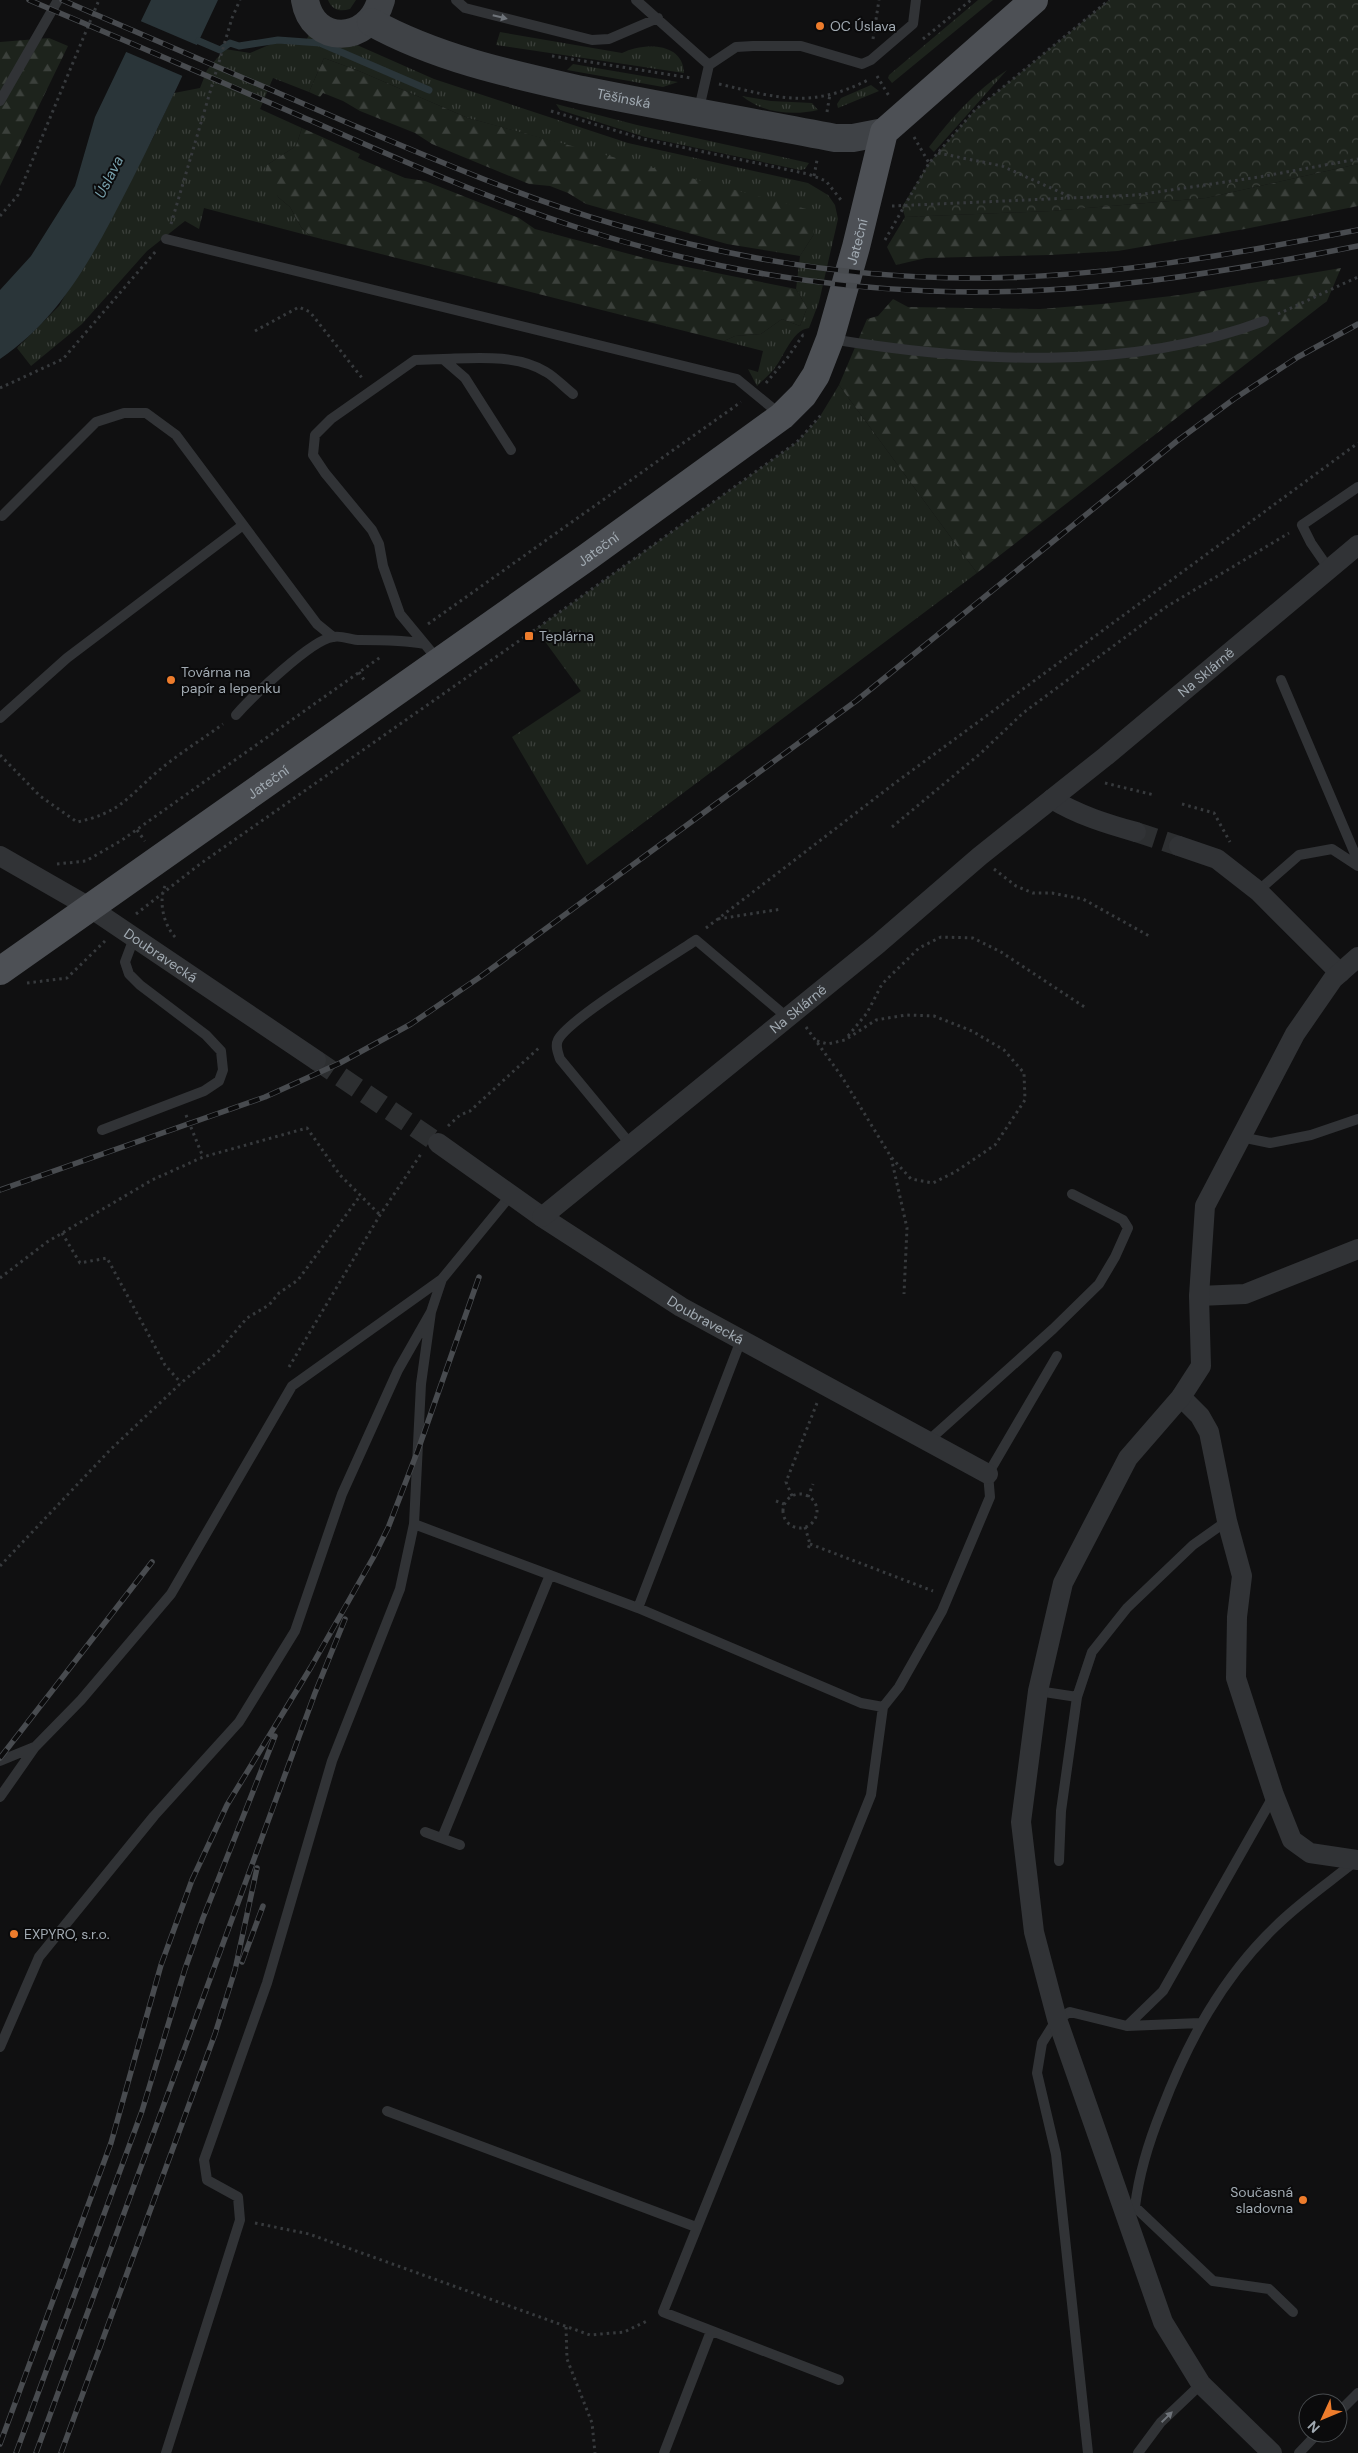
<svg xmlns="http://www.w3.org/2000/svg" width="1358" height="2453" viewBox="0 0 1358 2453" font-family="'DM Sans',sans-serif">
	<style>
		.grass { fill: url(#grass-tufts) }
		.forest { fill: url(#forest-firs) }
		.park { fill: url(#park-crowns) }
		.water { fill: #2a3539 }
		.pier { fill: #101011 }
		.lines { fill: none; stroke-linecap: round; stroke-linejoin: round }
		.stream { stroke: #2a3539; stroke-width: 7 }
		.street-tunnel { stroke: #2d2f31; stroke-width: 20; stroke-dasharray: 20 10; stroke-linecap: butt }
		.path { stroke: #373a3d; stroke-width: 3; stroke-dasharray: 2.5 4; stroke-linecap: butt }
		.lane { stroke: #313336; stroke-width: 10 }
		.street { stroke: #313336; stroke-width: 20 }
		.secondary { stroke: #3f4246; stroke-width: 28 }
		.primary { stroke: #4d5055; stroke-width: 28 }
		.rail-casing { stroke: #484b4f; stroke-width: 5.5 }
		.rail { stroke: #0b0b0c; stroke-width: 4; stroke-dasharray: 11; stroke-linecap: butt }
		.oneway { fill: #6f747a }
		.poi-dot { fill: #ed7c2c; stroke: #0b0b0c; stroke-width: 2 }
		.labels { text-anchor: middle; stroke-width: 4; stroke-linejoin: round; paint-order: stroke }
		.poi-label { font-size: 14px; fill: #a1aab2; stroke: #0b0b0c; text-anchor: start }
		.street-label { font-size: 14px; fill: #a1aab2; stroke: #0b0b0c }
		.water-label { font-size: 15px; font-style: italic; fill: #78a1ad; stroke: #0b0b0c }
	</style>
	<defs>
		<pattern id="grass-tufts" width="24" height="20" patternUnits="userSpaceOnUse" patternTransform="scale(1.25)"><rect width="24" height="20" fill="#1d231c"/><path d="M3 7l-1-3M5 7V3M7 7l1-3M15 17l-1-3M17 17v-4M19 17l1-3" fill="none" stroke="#3b403b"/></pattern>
		<pattern id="forest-firs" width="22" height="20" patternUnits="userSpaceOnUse" patternTransform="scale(1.25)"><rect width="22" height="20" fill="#1d231c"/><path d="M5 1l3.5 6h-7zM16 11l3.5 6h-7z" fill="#3b403b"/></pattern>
		<pattern id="park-crowns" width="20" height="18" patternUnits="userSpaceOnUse" patternTransform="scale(1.25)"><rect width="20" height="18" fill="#1d231c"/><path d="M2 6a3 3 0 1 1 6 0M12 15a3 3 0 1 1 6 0" fill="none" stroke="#3b403b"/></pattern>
	</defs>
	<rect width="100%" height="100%" fill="#101011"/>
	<path class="grass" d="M328 0H356L350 9C340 12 332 10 328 0Z
		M978 0H993L892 83 888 78 889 75Z
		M314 26 434 79 628 143 808 183 828 195 835 205 838 219 819 302 809 328C792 330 784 357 774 369 769 375 763 380 757 386L748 369 758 372 763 351 724 341 735 336 761 334 782 319 800 326 807 308 796 289 800 256 814 234 570 146 468 118 359 71 324 58 309 92 273 78 260 109 302 128 296 146 267 165 278 197 290 207 301 227 310 236 204 208 199 229 185 221 147 251 82 324 31 366 17 348 59 306 153 138 174 93 200 88 207 70 225 49 250 53 276 42 304 44Z
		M500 32 622 53C642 43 683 41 684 73L496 45Z
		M573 64 678 82 663 87 567 70Z
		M1007 70 934 152 929 147C952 117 975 91 1007 70Z
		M871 85 879 91 838 108 837 104 841 98Z
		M742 96 771 101 812 103 818 110C793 116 762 113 742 96Z
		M556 104 637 125 809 163 805 169 800 170 645 137 560 110Z
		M839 385 977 573 587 865 512 737 581 691 536 629 797 442 819 418Z"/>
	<path class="forest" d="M49 38 68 46 0 186V42Z
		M324 58 359 71 468 118 810 210 814 234 800 256 727 244 586 204 568 193 550 186 529 184 432 144 415 133 360 111 343 101 323 93 320 97 309 92Z
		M302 128 360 154 358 158 405 178 425 181 519 218 535 229 652 260 796 289 807 308 800 326 782 319 761 334 735 336 724 341 310 236 301 227 290 207 278 197 265 173 267 165 296 146Z
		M1358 164V206L1245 229 1118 251 1050 255 926 258 896 265 887 247 905 217 1051 211 1206 198Z
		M1341 268 1327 301 977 573 839 385 867 319 878 316 893 299 908 307 1040 309 1102 304 1180 295Z"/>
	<path class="park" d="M1109 0H1358V164L1206 198 1051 211 905 217 902 207 929 163 974 111Z"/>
	<path class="water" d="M151 0H218C190 59 163 119 133 178 98 246 65 315 0 359V290L31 256 75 186 95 117Z"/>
	<path class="pier" d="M138 20 199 46 185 77 124 51Z"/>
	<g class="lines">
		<path class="stream" d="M199 41 220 50 230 43 239 46 278 40 320 43 429 90"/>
		<path class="street-tunnel" d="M1136 832 1179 846
			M316 1060 438 1143"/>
		<path class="path" d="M873 39 879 0
			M923 39 971 0
			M552 56 691 78
			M877 76 889 96
			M719 84C779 98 810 109 868 80
			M551 111 643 139 808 174 826 181 841 200
			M827 112 830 94
			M914 137 929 163
			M938 153 1002 166 1071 197
			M814 176 817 160
			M892 206 1137 195 1259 177 1358 159
			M0 216 18 195 99 0
			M171 224 232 18 240 0
			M885 240 929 163 974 111 1109 0
			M1278 314 1358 277
			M255 331 299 307 310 312 362 378
			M766 383 788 357 803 335 806 336
			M0 388 63 359 156 251
			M428 624 741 402
			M359 672 366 683
			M0 755 40 796 77 822C119 813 126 799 157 772 177 755 201 740 223 724
			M1105 783 1154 795
			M1182 804 1214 813 1230 842
			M892 827 981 753 1023 713 1166 607 1289 533
			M137 830 145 841
			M57 864 86 861 122 840 382 656
			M994 869 1016 886 1033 893H1052L1083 899 1151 937
			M165 886C158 902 164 927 177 939
			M136 914 200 864 536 629 797 442 821 415
			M718 919 782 909
			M706 928 895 783 1358 443
			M27 983 67 978 105 941
			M806 1027 842 1077 891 1157 907 1228 904 1294
			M848 1036 867 1013 882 984 919 948 941 937 973 938 1001 952 1086 1008
			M817 1041 828 1044 845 1040 876 1020 906 1015 934 1016 972 1031 1004 1050 1024 1073 1025 1100 995 1145 955 1172 933 1183 911 1179 891 1157
			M186 1115 203 1157
			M448 1126 460 1115 470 1111 541 1046
			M62 1233 80 1263 107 1258 165 1365 181 1383
			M0 1278 47 1242 152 1180 203 1157 307 1128 340 1175 380 1215
			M289 1367 380 1215 421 1154
			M783 1511a17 17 0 1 1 34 0a17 17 0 1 1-34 0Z
			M792 1496 786 1482 817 1403
			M808 1497 813 1484
			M776 1501 784 1504
			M805 1527 810 1544 807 1551
			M810 1544 933 1591
			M0 1566 110 1450 181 1383 218 1352 247 1318 269 1305 279 1293 298 1280 360 1196
			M255 2223 309 2234 590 2335 624 2332 649 2320
			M566 2327 567 2359 592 2423 595 2453"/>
		<path class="lane" d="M456 0 465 8 592 40 609 39 658 18
			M636 0 709 65
			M0 101 58 0
			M698 113 709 65 736 47 753 46H801L862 64 871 60 913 24 916 0
			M166 239 737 379 781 415
			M831 339C970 362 1129 372 1264 321
			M443 359C476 358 517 354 546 372 555 377 564 387 573 394
			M2 516 96 422 124 413H146L176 435 317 624 333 637
			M1329 569 1311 543 1302 525 1358 487
			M438 660 400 614 383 566 379 544 372 530 325 473 313 455 315 435 331 419 415 360 443 359 465 378 511 450
			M1281 680 1358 861
			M236 715C251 698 312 639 333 637 342 635 351 640 360 640 382 640 403 640 425 644
			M0 718 67 658 243 525
			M1258 891 1299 855 1332 849 1358 866
			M102 1130 204 1091 219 1081 223 1070 221 1051 206 1035 140 985 129 974 125 962 134 938
			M1241 1137 1270 1143 1311 1135 1358 1119
			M631 1145 560 1059C558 1053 555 1046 558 1040 568 1019 671 957 696 940L788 1018
			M927 1442 1053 1329 1099 1284 1115 1257 1128 1228 1123 1220 1072 1194
			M414 1524 638 1608 861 1703 883 1707 899 1687 942 1611 990 1497 988 1474 1057 1356
			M638 1608 741 1340
			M1038 1691 1077 1697
			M0 1761 34 1747
			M0 1797 35 1747 81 1700 171 1594 292 1386 442 1279
			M425 1832 460 1845
			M442 1838 550 1575
			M1059 1861 1061 1811 1077 1697 1092 1652 1127 1608 1193 1545 1227 1521
			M1127 2026 1200 2023
			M0 2047 39 1957 154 1816 239 1722 295 1631 342 1494 398 1370 431 1312 442 1279 511 1195
			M387 2111 696 2227
			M1135 2207 1213 2281 1269 2289 1293 2312
			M1126 2213 1135 2207C1139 2172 1149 2141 1162 2109 1188 2041 1222 1978 1275 1927 1300 1902 1330 1882 1357 1860
			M839 2380 663 2312 871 1795 883 1707
			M1338 2413 1358 2393
			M166 2453 240 2220 238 2197 207 2180 204 2160 267 1983 332 1761 400 1589 414 1524 421 1384 431 1312
			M664 2453 711 2331
			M1088 2453 1056 2154 1037 2073 1042 2043 1057 2019 1070 2012 1127 2026 1163 1991 1274 1795
			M1138 2453 1161 2422 1201 2384
			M1299 2453 1318 2433"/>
		<g class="street">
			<path d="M1052 799C1078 815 1107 824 1136 832"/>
			<path d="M1179 846 1217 859 1258 891 1340 973"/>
			<path id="s1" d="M0 856 89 907 316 1060"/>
			<path id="s2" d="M438 1143 542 1217 681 1307 988 1474"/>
			<path id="s3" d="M542 1217 878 944 980 856 1106 756 1358 545"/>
			<path d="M1199 1296 1245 1294 1358 1249"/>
			<path d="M1181 1397 1200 1416 1209 1432 1227 1521 1242 1576 1237 1617 1236 1678 1274 1795 1292 1840 1310 1853 1358 1860"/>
			<path d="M1272 2453 1201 2384 1163 2322 1057 2019 1034 1932 1021 1822 1038 1691 1063 1583 1128 1458 1181 1397 1201 1366 1199 1296 1205 1206 1295 1034 1333 979 1358 957"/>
		</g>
		<g class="secondary">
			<path d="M305 0C312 45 369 45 381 0"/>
			<path id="s4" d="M371 22C436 58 510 74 582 90 666 107 751 122 835 138H853L884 132"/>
		</g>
		<path class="primary" id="s5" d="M0 971 586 558 782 416 803 395 816 375 830 339 856 247 884 132 1034 0"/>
		<defs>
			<path id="rail" d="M29 0C119 38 208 76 298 115 391 156 485 198 582 229 694 265 812 287 930 291 1074 297 1217 274 1358 246
				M62 0C157 41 253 82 348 123 436 160 523 198 614 224 733 259 858 279 982 278 1109 277 1234 254 1358 230
				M0 1190 265 1097 340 1063 411 1024 480 977 856 701 1177 441 1234 399 1298 357 1358 324
				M0 1758 152 1562
				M242 1962 263 1906
				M0 2444 111 2143 161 1965 192 1880 227 1805 311 1667 373 1558 388 1528 418 1450 479 1277
				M16 2453 142 2111 185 1969 203 1918 275 1736
				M36 2453 315 1693 345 1619
				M61 2453 215 2034 235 1970 257 1868"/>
		</defs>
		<use href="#rail" class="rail-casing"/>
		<use href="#rail" class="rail"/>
	</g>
	<defs><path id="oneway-solid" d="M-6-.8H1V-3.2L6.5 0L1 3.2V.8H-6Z" transform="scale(1.25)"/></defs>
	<g class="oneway">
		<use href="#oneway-solid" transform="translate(500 17) rotate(14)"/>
		<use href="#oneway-solid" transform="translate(1167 2417) rotate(-44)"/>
	</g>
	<g class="poi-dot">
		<circle cx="820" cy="26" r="5"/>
		<rect x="524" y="631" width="10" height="10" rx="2.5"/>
		<circle cx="171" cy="680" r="5"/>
		<circle cx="14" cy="1934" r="5"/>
		<circle cx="1303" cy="2200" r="5"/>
	</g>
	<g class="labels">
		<g class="poi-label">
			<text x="830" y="31">OC Úslava</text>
			<text x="539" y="641">Teplárna</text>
			<text x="181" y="677">Továrna na<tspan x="181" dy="16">papír a lepenku</tspan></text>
			<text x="24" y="1939">EXPYRO, s.r.o.</text>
			<text x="1293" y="2197" text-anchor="end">Současná<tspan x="1293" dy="16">sladovna</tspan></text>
		</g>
		<g class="street-label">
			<text dy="5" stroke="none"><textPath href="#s4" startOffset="265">Těšínská</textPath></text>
			<text dy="5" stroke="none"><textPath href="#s5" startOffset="1152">Jateční</textPath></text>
			<text dy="5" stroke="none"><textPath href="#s5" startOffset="732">Jateční</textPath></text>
			<text dy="5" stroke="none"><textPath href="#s3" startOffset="859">Na Sklárně</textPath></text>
			<text dy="5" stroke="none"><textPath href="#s5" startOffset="328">Jateční</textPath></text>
			<text dy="5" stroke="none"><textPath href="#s1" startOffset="189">Doubravecká</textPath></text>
			<text dy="5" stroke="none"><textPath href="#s3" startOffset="330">Na Sklárně</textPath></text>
			<text dy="5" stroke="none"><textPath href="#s2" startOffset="321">Doubravecká</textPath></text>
		</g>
		<g class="water-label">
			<text transform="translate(109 177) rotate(-63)" y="5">Úslava</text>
		</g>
	</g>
	<g transform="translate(1323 2418) rotate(226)"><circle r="24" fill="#0b0b0c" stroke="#474b4e"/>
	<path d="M0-4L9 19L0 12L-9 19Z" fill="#ed7c2c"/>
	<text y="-8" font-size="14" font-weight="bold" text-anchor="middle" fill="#a1aab2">N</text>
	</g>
</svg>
